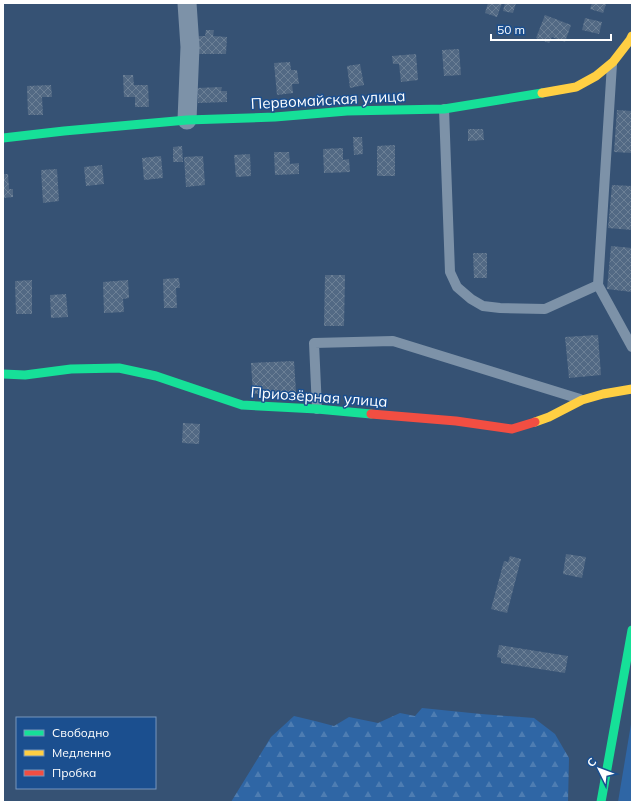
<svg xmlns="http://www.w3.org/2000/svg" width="635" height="805" viewBox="0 0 635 805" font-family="Mulish,sans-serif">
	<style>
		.green { fill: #2f66a5 }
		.forest { fill: url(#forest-firs) }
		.building { fill: url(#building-cross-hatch) }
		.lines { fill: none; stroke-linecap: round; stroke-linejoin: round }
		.lane { stroke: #7d92a8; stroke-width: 10 }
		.street { stroke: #7d92a8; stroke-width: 19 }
		.fast { stroke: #16e098; stroke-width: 9 }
		.slow { stroke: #ffcf43; stroke-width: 9 }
		.jam { stroke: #f24e42; stroke-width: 9 }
		.labels { text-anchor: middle; stroke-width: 3; stroke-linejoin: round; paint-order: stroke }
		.street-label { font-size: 15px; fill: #fff; stroke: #1b4f8f }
	</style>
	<defs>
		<pattern id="forest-firs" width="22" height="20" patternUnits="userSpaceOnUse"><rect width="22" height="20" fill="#2f66a5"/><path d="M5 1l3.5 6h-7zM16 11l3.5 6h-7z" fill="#4e7db2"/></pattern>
		<pattern id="building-cross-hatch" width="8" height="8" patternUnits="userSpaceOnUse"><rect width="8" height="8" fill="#526984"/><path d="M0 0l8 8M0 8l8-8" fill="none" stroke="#6c8096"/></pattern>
	</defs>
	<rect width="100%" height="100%" fill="#365274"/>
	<path class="green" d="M632 718V795L631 796V802H618Z"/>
	<path class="forest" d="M422 708 481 714 534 718 555 734 569 758 568 802H231L271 737 294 716 315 721 334 726 349 717 378 723 400 713 415 716Z"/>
	<path class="building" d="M488 3H502L497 17 485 13Z
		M505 3H516L513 13 503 11Z
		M592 3H603L606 4 603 13 590 9Z
		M545 15 571 25 565 42 552 37 549 43 536 38Z
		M585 18 602 22 599 34 582 30Z
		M206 30H214L213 36 227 37 226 54H199V36H205Z
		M459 49 461 75 444 76 442 50Z
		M416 54 418 80 401 82 399 64H393L392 56Z
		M290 62 291 70H297L299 84H292L293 93 277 95 274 63Z
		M360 64 364 85 350 88 347 66Z
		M123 75H133L134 85H148L149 107H135V97H124Z
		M51 85 52 97H42L43 115H28L27 86Z
		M222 87 221 91H227V102L198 103 197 88Z
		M617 110 632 111V153L614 152Z
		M468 129H483L484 140 468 141Z
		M353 137H362L363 154 354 155Z
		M395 145V176H377V146Z
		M182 146 183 162H173V147Z
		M343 148V160L349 159 350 172 324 173 323 149Z
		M274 152H289L290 164 299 163V174L275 175Z
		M250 154 251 176 236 177 234 155Z
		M161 156 163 178 144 180 142 158Z
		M203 156 205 185 186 187 184 157Z
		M102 165 104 184 86 186 84 167Z
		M57 169 59 201 43 203 41 170Z
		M3 174H8L9 189H13V197L3 198Z
		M612 185 632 186V230L608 228Z
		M611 246 632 248V292L607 289Z
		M473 253H487V278H474Z
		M325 275H345L344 326H324Z
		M179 278 180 288H176L177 308H164L163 279Z
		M32 280V314H16L15 281Z
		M128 280 129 298 123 299 124 312 104 313 103 282Z
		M66 294 68 317 51 318 50 295Z
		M598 335 601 375 569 378 565 337Z
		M294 361 296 392 253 394 251 363Z
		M183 423 200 424 199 444 182 443Z
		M566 554 586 557 582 578 563 574Z
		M510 556 521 559 507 613 491 609 504 561 508 562Z
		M499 645 568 656 565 673 501 663V658L497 657Z"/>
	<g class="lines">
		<path class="lane" d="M444 109 450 272 457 287 471 299 483 306 500 308 545 309 598 285 612 64
			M598 285 632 347
			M317 409 314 343 393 341 580 399"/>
		<path class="street" d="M187 3 190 47 187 120"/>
		<path class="fast" d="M3 138 64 131 187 120 275 117 347 111 444 109 542 93
			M3 374 25 375 71 369 119 368 156 376 242 405 317 409 371 414
			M601 802 632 630"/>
		<path class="slow" d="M542 93 576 87 596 76 613 62 630 40 632 36
			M535 422 549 417 582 400 603 394 632 389"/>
		<path class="jam" d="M371 414 456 421 512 429 535 422"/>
	</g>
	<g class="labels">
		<g class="street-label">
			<text transform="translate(328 100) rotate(-3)" y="5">Первомайская улица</text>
			<text transform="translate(319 397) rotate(4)" y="5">Приозёрная улица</text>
		</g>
	</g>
	<rect width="635" height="805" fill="none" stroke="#ffffff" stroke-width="8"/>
	<rect x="16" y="717" width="140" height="72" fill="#1b4f8f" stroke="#7695bc"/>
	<rect x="24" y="730" width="20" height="6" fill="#16e098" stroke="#7695bc"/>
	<text x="52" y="737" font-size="12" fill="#ffffff">Свободно</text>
	<rect x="24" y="750" width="20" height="6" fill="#ffcf43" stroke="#7695bc"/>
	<text x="52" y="757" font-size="12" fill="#ffffff">Медленно</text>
	<rect x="24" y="770" width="20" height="6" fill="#f24e42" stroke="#7695bc"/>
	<text x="52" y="777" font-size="12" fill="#ffffff">Пробка</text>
	<g transform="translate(599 769) rotate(312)" stroke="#1b4f8f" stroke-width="3" paint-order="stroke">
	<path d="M0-3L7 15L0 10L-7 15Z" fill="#ffffff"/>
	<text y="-6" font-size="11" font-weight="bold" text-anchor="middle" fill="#ffffff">С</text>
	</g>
	<path d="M491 34v6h120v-6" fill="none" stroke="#ffffff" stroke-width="2"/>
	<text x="497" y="34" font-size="12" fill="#ffffff" stroke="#1b4f8f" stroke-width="3" paint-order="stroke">50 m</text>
</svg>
